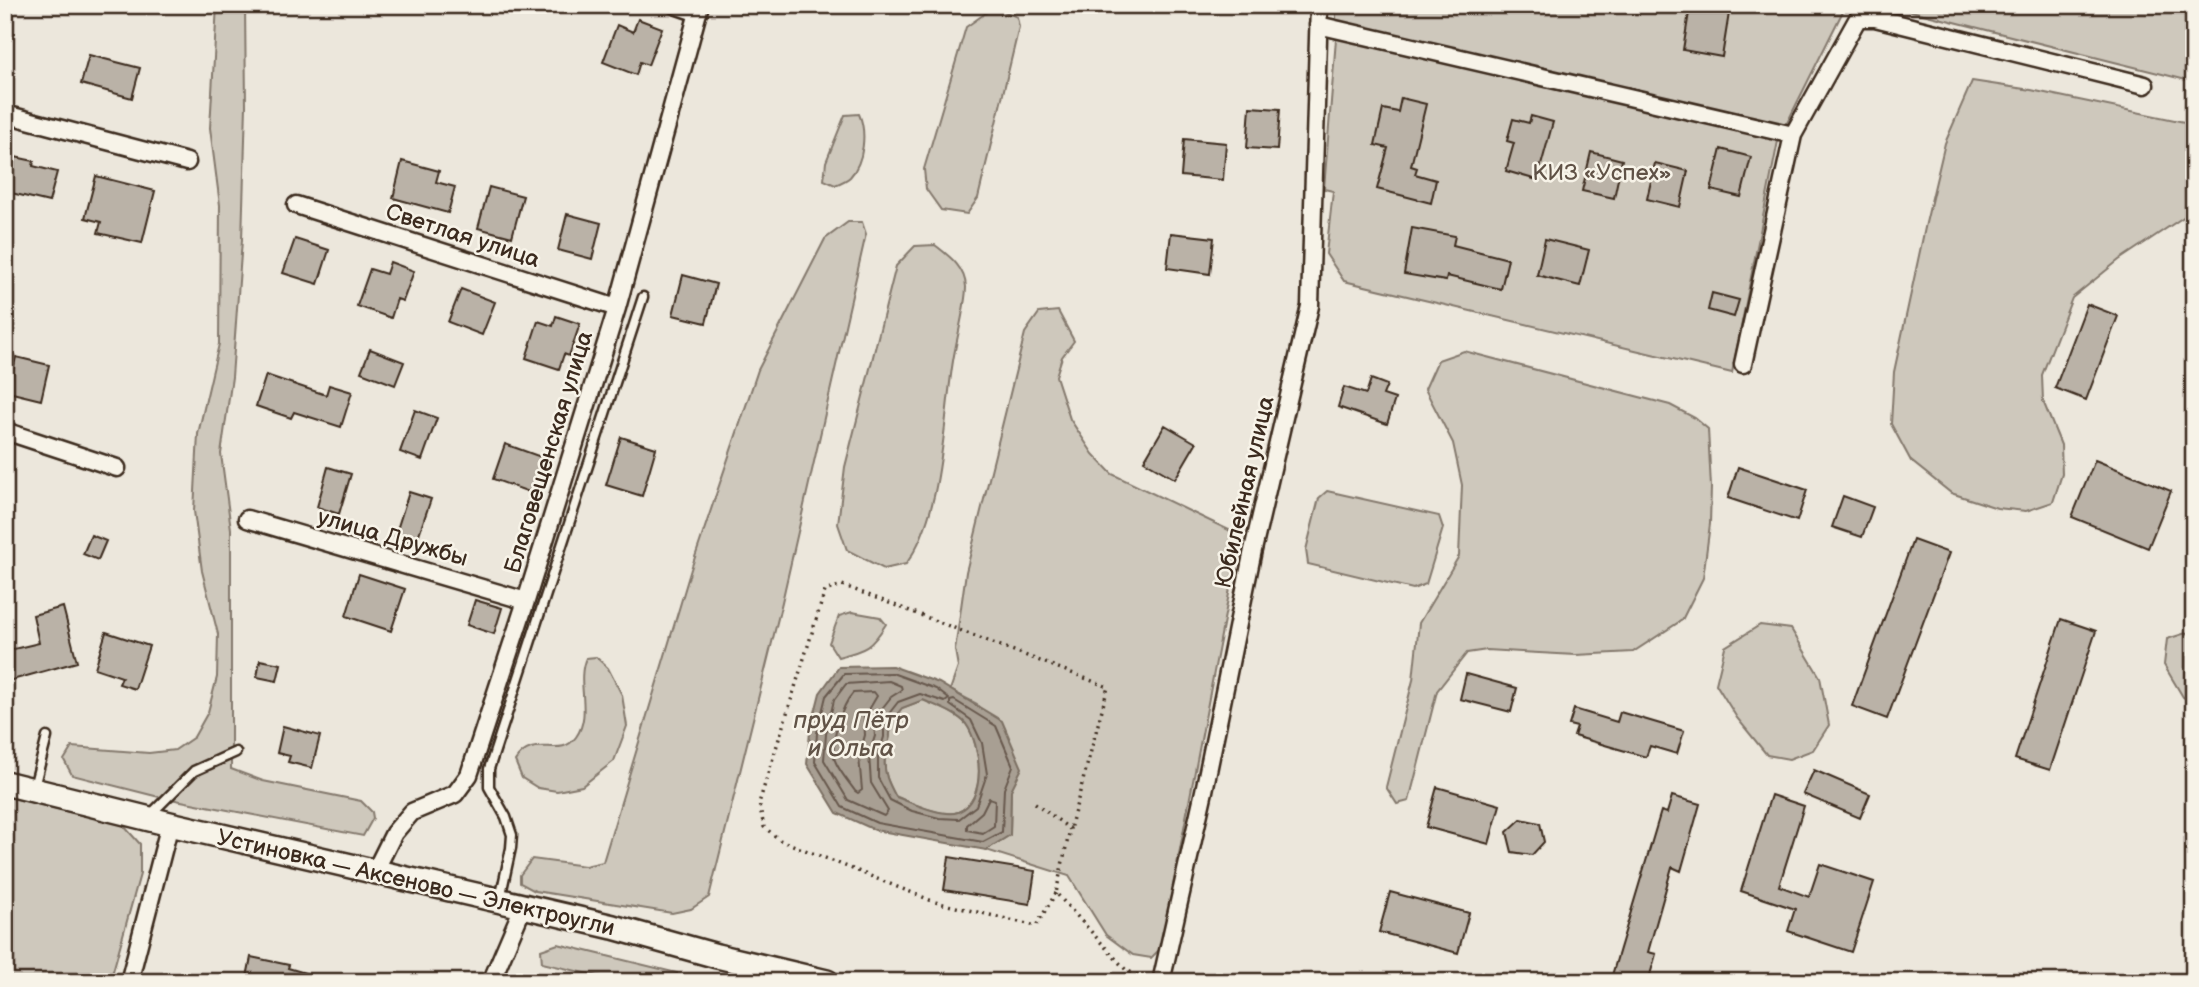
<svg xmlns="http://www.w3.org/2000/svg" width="2199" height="987" viewBox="0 0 2199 987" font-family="'Balsamiq Sans',sans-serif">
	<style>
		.green { fill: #cec8bc; stroke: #84796d; stroke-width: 2 }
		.water { fill: #a89f93; stroke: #7c7064; stroke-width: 2; fill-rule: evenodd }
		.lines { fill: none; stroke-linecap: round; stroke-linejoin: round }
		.shore { stroke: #67594d; stroke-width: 2 }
		.building { fill: #bab2a7; stroke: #3b2a1e; stroke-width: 2 }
		.service-casing { stroke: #3b2a1e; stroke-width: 13 }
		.minor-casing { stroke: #3b2a1e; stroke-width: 21 }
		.secondary-casing { stroke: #3b2a1e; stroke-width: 28 }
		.path { stroke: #3b2a1e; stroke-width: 3.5; stroke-dasharray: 2 5; stroke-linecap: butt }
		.service { stroke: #f7f3e8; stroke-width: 8 }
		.minor { stroke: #f7f3e8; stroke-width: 16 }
		.secondary { stroke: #f7f3e8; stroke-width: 23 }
		.labels { text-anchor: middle; stroke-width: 5; stroke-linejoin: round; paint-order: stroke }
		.park-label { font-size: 23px; fill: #605246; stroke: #f7f3e8 }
		.street-label { font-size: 23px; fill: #3b2a1e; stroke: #f7f3e8 }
		.water-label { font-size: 24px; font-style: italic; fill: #615347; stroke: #f7f3e8 }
	</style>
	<rect width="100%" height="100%" fill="#ece7dc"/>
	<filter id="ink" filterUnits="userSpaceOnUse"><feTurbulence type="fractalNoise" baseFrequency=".0143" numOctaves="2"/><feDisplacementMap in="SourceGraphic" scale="14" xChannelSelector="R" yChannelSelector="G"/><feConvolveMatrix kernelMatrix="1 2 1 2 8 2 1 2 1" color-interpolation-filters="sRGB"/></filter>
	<g filter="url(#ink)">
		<path class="green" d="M217 5H245L246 106 242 240 232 377 221 454 231 529V769L263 781 361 801 372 812 373 818 363 836 155 796 72 775 64 760 72 747 149 753 175 750 194 737 208 712 217 677 218 634 202 571 194 511 198 434 219 344 220 205 210 128Z
			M1336 5H1846L1778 141 1732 373 1344 281 1326 254 1333 191 1324 189 1336 39Z
			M1887 5H2194V82Z
			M990 10H1002L1017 17 1019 27 978 198 967 214 941 210 926 189 924 169 966 27Z
			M1972 81 2031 90 2194 124V210L2119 260 2072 298 2042 375 2043 401 2061 445 2062 474 2053 502 2026 511 1997 508 1951 493 1911 461 1891 424 1894 372 1926 223 1945 143Z
			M859 114C867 132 864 162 850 177 847 180 840 183 835 185L824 180 826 162 845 115Z
			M848 222H862L866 234 782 602 709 897 691 909 672 913 535 891 520 883V875L532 859 585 866 603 862 691 569 758 370 825 239Z
			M935 245C949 256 965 267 966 287 966 305 956 341 953 361 943 423 943 514 906 564L884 569 847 550 838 524 845 467 896 266 915 246Z
			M1058 311 1074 341 1062 357 1056 376 1070 419 1093 454 1112 474 1233 532 1237 552 1161 948 1151 958 1133 955 1106 935 1069 876 986 850 1010 835 1011 790 977 704 950 690 958 667 955 650 966 572 1025 333 1039 313Z
			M1464 351 1670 405 1695 418 1708 429 1711 487 1710 524 1703 578 1682 620 1633 652 1576 655 1487 650 1467 653 1437 691 1409 801 1397 804 1386 787 1413 680 1419 623 1459 556 1462 485 1453 443 1425 389 1438 360Z
			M1327 491 1439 516 1443 528 1426 584 1413 589 1308 564 1306 550 1319 498Z
			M852 612 880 617 886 624C871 648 866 650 838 657L829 643 839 616Z
			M1760 625 1791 629 1820 677 1829 725 1813 750 1789 759 1767 755 1737 718 1716 684 1725 647Z
			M2189 632 2194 635V703L2183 697 2164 665 2167 639Z
			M596 657 608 668 622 695 627 726 614 761 582 786 557 791 538 788 522 778 515 761C534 732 560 760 576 737 593 714 575 682 586 658Z
			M923 700C936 706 957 713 966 724 981 745 988 800 958 812 943 818 910 802 895 796 889 784 883 773 885 758 887 743 892 739 890 724L902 708Z
			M5 796 123 825 140 844V874L110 982H5Z
			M558 944 677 973 678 980 624 982 542 963 541 950Z"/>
		<path class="water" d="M892 666 939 683 1002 721 1022 768 1011 790 1010 835 986 850 875 830 837 813 807 764 810 732 820 693 839 667ZM923 700C936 706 957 713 966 724 981 745 988 800 958 812 944 818 910 802 896 797 889 784 883 773 885 758 887 744 892 739 890 723L902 708Z"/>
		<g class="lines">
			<path class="shore" d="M892 673 936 689 949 699 945 702 920 694 898 702 884 720V737L878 756V778L890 800 912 811 939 818 959 819 976 806 987 774 982 743 971 720 950 705V701L954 700 996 726 1013 766 1004 789 1002 832 983 842 877 823 842 807 815 762 817 733 826 696 844 674Z
				M889 681 901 686 902 690 891 697 876 716 874 724 875 736 869 755 871 783 888 811 884 816 848 800 824 760 826 734 834 700 846 684Z
				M853 693 874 692 877 696 864 718 865 735 859 757 862 790 858 793 855 791C849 782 836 768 834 757 831 740 842 705 853 693Z
				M989 798 995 800 994 826 983 833 967 830V825L982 812Z"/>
		</g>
		<path class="building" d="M1690 6 1729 13 1722 57 1683 50Z
			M638 19 662 28 648 65 640 62 636 75 603 62 617 25 633 32Z
			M89 55 140 68 132 98 81 84Z
			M1401 98 1426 104 1411 166 1417 168 1415 174 1436 180 1431 203 1377 189 1388 148 1375 145 1383 109 1398 112Z
			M1250 107 1280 109 1277 150 1247 148Z
			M1531 116 1553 122 1537 180 1506 171 1514 143 1507 141 1513 119 1529 123Z
			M1184 139 1226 143 1223 180 1181 176Z
			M1721 149 1751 157 1741 197 1711 190Z
			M1591 152 1622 160 1614 198 1582 191Z
			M15 157 34 161 33 166 57 172 49 202 7 192Z
			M402 161 439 171 436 182 455 187 448 213 393 198Z
			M1655 163 1688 171 1680 207 1647 199Z
			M96 176 155 191 142 243 98 233 101 222 85 218Z
			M489 187 523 196 512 237 478 228Z
			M567 214 601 223 592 259 558 250Z
			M1412 228 1455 236 1453 245 1508 259 1501 289 1447 276 1446 281 1404 274Z
			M1171 233 1214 238 1210 274 1167 268Z
			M295 239 329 250 318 284 283 273Z
			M1545 239 1589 250 1580 286 1537 275Z
			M390 262 414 271 403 301 397 299 391 318 357 306 370 269 386 274Z
			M683 275 716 284 706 323 673 315Z
			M461 289 495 302 482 335 448 322Z
			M1712 293 1739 300 1734 317 1708 310Z
			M2087 304 2118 316 2086 400 2055 388Z
			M556 316 580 324 569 356 564 354 559 369 526 358 538 321 553 326Z
			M370 349 404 362 395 385 361 372Z
			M16 357 49 365 41 400 8 392Z
			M266 375 326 395 329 385 352 392 341 427 294 412 291 418 256 406Z
			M1371 379 1387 385 1383 395 1395 399 1387 424 1338 407 1344 387 1366 394Z
			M415 410 437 418 422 460 400 452Z
			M1165 425 1196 443 1175 479 1144 461Z
			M621 437 656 448 642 496 606 485Z
			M505 444 544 458 532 493 493 479Z
			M2095 460 2171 491 2148 548 2072 517Z
			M328 467 351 474 339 514 317 507Z
			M1738 467 1807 490 1797 521 1728 498Z
			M409 492 431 499 416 543 395 536Z
			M1843 496 1873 507 1862 537 1832 527Z
			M91 535 106 541 98 560 83 554Z
			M1913 540 1949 553 1887 719 1852 706Z
			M359 574 405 589 391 631 346 616Z
			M475 600 502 608 494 634 467 625Z
			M63 607 77 662 5 682V651L39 643 33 615Z
			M2061 619 2096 631 2050 770 2015 759Z
			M106 632 149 646 135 689 119 684 122 677 95 668Z
			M260 660 281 664 277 681 257 677Z
			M1466 674 1517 688 1511 712 1460 699Z
			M1574 709 1617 722 1620 712 1684 731 1677 754 1650 746 1646 757 1574 736 1577 727 1569 725Z
			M283 726 320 736 312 768 288 762 290 756 277 753Z
			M1814 770 1870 794 1860 818 1803 794Z
			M1437 787 1500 805 1489 844 1426 827Z
			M1771 795 1804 806 1779 886 1809 897 1820 864 1874 882 1851 952 1788 931 1795 909 1741 891Z
			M1672 796 1700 804 1681 871 1672 867 1648 952 1656 954 1648 982H1610L1661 811 1667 813Z
			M1521 819 1540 823 1544 842 1532 855 1512 852 1507 832Z
			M949 857 1035 871 1030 904 944 890Z
			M1390 892 1469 913 1458 953 1379 932Z
			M251 957 289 965 288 968 319 977V982H246Z"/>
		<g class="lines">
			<defs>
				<path id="service" d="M34 787 47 737
					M149 816 194 771 236 752
					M500 899 511 848 512 835 506 817 489 787V769L643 297"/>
				<path id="minor" d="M675 5 698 13
					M1318 25 1793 135 1743 364
					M5 114 187 162
					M1793 135 1858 18H1875L2145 85
					M296 205 617 308
					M5 431 117 468
					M247 519 526 601
					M375 871 394 833 412 812 455 794 469 775 526 601 617 308 700 5
					M129 982 170 824
					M491 982 523 907
					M1161 982 1204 791 1253 550 1310 306 1319 5"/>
				<path id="secondary" d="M5 783 170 824 613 927 717 956 827 982"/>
			</defs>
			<use href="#service" class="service-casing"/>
			<use href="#minor" class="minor-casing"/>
			<use href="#secondary" class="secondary-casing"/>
			<path class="path" d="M1035 803 1070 829 1056 893 1126 970 1145 979
				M1056 893 1036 926 935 902 780 840 764 827 759 803 825 591 842 585 1108 687 1070 829"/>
			<use href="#service" class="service"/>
			<use href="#minor" class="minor"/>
			<use href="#secondary" class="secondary"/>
		</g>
	</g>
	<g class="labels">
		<g class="park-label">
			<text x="1602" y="180">КИЗ «Успех»</text>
		</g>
		<g class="street-label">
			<text transform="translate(463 235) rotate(18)" y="8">Светлая улица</text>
			<text transform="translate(548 452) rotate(-73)" y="8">Благовещенская улица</text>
			<text transform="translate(1244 492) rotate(-77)" y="8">Юбилейная улица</text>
			<text transform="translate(393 537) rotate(16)" y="8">улица Дружбы</text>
			<text transform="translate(416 882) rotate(13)" y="8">Устиновка — Аксеново — Электроугли</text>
		</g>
		<g class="water-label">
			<text x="851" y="728">пруд Пётр<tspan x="851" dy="28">и Ольга</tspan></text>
		</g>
	</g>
	<rect width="2199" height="987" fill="none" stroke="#f7f3e8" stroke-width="28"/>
	<rect x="14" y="14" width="2171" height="959" fill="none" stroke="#3b2a1e" stroke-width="2.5" filter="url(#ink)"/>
</svg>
